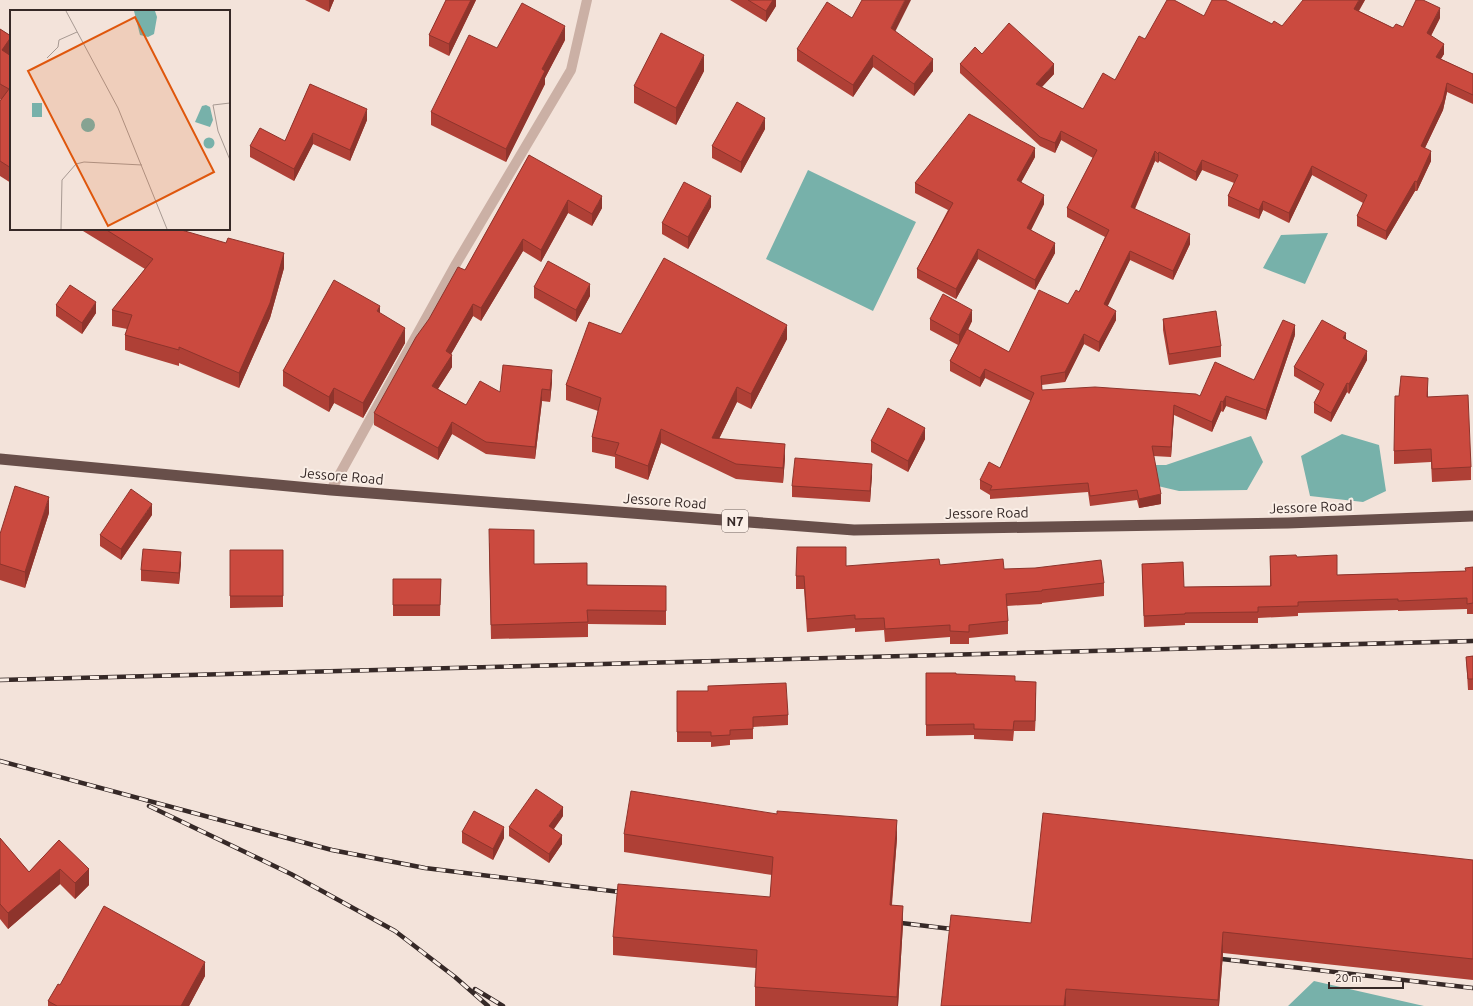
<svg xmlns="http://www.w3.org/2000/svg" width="1473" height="1006" viewBox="0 0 1473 1006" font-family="Ubuntu,sans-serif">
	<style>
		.water { fill: #77b1aa }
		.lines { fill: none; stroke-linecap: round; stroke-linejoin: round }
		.minor { stroke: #cbb0a5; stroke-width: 10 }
		.trunk { stroke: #684f4a; stroke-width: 11 }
		.rail-casing { stroke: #362927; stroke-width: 4.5 }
		.rail { stroke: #faeee6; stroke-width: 3; stroke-dasharray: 9; stroke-linecap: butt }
		.wall { fill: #af4036 }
		.shaded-wall { fill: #8e342c }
		.building { fill: #cb4a3f; stroke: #8e342c }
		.labels { text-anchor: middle; stroke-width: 4; stroke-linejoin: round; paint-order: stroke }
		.shield { fill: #faeee6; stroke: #716460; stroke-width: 1 }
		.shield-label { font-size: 13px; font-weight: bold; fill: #362927 }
		.street-label { font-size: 14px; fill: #362927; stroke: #faeee6 }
		.inset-road { fill: none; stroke: #a79992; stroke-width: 1 }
		.view { fill: #df570d; fill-opacity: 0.15; stroke: #df570d; stroke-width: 2 }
		.inset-edge { fill: none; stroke: #362927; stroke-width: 2 }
	</style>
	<rect width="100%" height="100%" fill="#f3e3da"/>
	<path class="water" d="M808 170 916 222 873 311 766 259Z
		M1328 233 1305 284 1263 268 1281 235Z
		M1342 434 1379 445 1386 491 1363 502 1310 496 1301 456Z
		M1251 436 1263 462 1247 490 1179 491 1145 483 1142 465H1166Z
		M1314 981 1424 1006H1288Z"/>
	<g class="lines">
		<path class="minor" d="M331 490 456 264 571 70 587 0"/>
		<path class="trunk" d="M0 459 331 490 854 530 1288 523 1473 516"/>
		<defs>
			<path id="rail" d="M0 680 1473 641
				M0 761 332 850 425 868 628 893
				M149 806 291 874 395 931 455 977 488 1006
				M893 922 960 930
				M1213 958 1473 988
				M475 989 503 1006"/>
		</defs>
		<use href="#rail" class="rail-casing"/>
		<use href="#rail" class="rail"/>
	</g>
	<path class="wall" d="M305 0H334L329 12Z
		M446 0H476L449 56 429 46V35Z
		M730 0H776V6L766 22Z
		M1365 0 1359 11 1393 28 1403 27 1440 18 1431 36 1444 54 1441 59 1473 74V104L1447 92 1443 110 1425 148 1431 161 1417 191H1415L1386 240 1357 226V216L1363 203 1312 175 1289 223 1263 210 1259 219 1228 206V196L1234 183 1202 170 1196 181 1159 161 1158 163 1155 161 1135 209 1190 244 1173 280 1130 260 1107 306 1116 320 1099 352 1084 344 1065 382 1042 385V390L1200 396 1254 380 1295 335 1266 420 1226 406 1223 412 1221 411 1212 432 1174 415 1171 457 1153 456 1161 504 1139 508 1137 500 1090 506 1088 492 990 499V495L980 489V480L1000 468 1031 401 985 378 980 387 950 371V361L958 345 930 330V319L972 321 968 330 1009 352 1068 304 1079 292 1105 237 1067 217V208L1093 158 1061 140 1055 153 1040 146 960 73V64L982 54 1054 74 1042 87 1083 109 1115 80 1145 39 1204 16 1272 24 1282 26Z
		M852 18 895 31 933 71 914 96 873 67 853 97 797 61V49Z
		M0 29 11 36V52L9 55 11 56V183L0 176V101L1 100 0 99Z
		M565 40 545 78V84L506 162 431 125V112Z
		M704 71 676 125 634 103V86Z
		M310 84 367 120 350 161 313 144 294 181 250 157V146L285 141Z
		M765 129 741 173 712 158V146Z
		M529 155 602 208 592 226 568 213 541 262 523 251 481 321 473 316 451 354 452 367 438 389 466 405 500 392 552 382 550 402 542 401 535 459 486 454 452 434 438 460 374 425V413L465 270Z
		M1035 157 1021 182 1044 204 1031 230 1055 253 1035 290 978 259 956 299 917 278V269L948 210 915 193V183Z
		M711 207 688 249 662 234V223Z
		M83 229H178L284 268 270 318 239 388 179 363V366L125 350V335L127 329 112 326V310L145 269 83 231Z
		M534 287 590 296 576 322 534 298Z
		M56 305 96 313 82 334 56 316Z
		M380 313 405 343 363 418 334 403 329 412 283 386V371Z
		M1163 319 1221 346V357L1169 365 1163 330Z
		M621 334 787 339 751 409 737 402 719 439 785 458 783 483 736 479 661 443 648 480 615 468V457L592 452V437L598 411 566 400V385Z
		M1346 339 1367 360 1349 394 1347 392 1331 422 1314 413V403L1320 391 1294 376V367Z
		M1428 391V397L1471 467V480L1432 482 1431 462 1394 464V451L1399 396Z
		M925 439 908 472 871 452V441Z
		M872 475 870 502 792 497V486Z
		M49 513 25 588 0 580V534Z
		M152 515 121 560 100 546V535Z
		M489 543 534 564 587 585 666 586V625L588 624V637L491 639Z
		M230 550H283V607L230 608Z
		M1270 556 1297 557 1337 575 1465 571 1473 567V614H1467V609L1398 611V610L1298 613V616L1258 618V623H1185V625L1144 627 1142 564 1184 587 1270 586Z
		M181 563 179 584 141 581V570Z
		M940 565 1004 569 1104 583V596L1042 603V604L1007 606 1008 621V634L969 638V644H950V637L885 642 884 630 855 632V628L807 632 804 589H796V576L846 566Z
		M393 579H441L440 616H393Z
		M1473 656V690H1468L1466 657Z
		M926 673 956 674 1015 681 1036 693 1035 731H1014L1013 741 974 739V735L926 736Z
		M677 691 788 715V725L753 727V739L730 740V745L711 747V742H677Z
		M563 816 554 829 562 844 549 863 509 836V827Z
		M462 832 504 838 493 860 462 843Z
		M624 834 897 838 892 905 903 924 898 1006H755V987L756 968 613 955V937L770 897 772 875 624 852Z
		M0 838 29 872 59 840 89 885 75 899 60 884 8 929 0 919Z
		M1473 860V980L1223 953 1219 1006H941L1031 923Z
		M205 976 189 1006H48V1001L60 985Z"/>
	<path class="shaded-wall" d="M329 0H334L329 12Z
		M471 0H476L449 56V44Z
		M773 0H776V6L766 22V11Z
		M905 0H911L891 40V28Z
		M1359 0H1365L1354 18V9Z
		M1440 8V18L1427 43V33Z
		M565 26V40L545 78V84L506 162V149L542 69Z
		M11 37V52L2 65V50Z
		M1444 44V54L1436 66V57Z
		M704 55V71L676 125V108Z
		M873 55V67L853 97V85Z
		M933 59V71L914 96V84Z
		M1054 64V74L1036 93V84Z
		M1447 83V92L1443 110 1421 156V146Z
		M367 109V120L350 161V150Z
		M765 118V129L741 173V162Z
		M1061 131V140L1055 153V143Z
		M313 133V144L294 181V169Z
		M1035 148V157L1017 190V180Z
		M1155 151V161L1131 217V207Z
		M1431 151V161L1417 191V182Z
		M1159 152V161L1158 163V154Z
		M1202 160V170L1196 181V172Z
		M1312 166V175L1289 223V213Z
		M1415 181V191L1386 240V231Z
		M1044 195V204L1027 238V228Z
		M602 196V208L592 226V214Z
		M711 196V207L688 249V237Z
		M568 200V213L541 262V250Z
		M1263 201V210L1259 219V210Z
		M1190 234V244L1173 280V271Z
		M523 239V251L481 321V308Z
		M1055 243V253L1035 290V280Z
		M978 249V259L956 299V289Z
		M1130 251V260L1104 314V304Z
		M284 253V268L270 318 239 388V373Z
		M590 284V296L576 322V310Z
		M96 302V313L82 334V323Z
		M473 304V316L446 363V351Z
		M380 306V321L377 311Z
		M972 310V321L959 346V335Z
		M1116 311V320L1099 352V342Z
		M787 325V339L751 409V394Z
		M1295 325V335L1266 420V410Z
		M405 328V343L363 418V403Z
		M1346 333V343L1343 338Z
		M1084 334V344L1065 382V372Z
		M1367 351V360L1349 394V384Z
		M452 355V367L432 398V386Z
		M985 369V378L980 387V378Z
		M552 370V382L550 402V390Z
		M1428 378V391L1427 410V397Z
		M1347 383V392L1331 422V413Z
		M737 387V402L712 453V438Z
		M334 388V403L329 412V397Z
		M542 389V401L535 459V447Z
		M1226 396V406L1223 412V402Z
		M1221 401V411L1212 432V422Z
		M1174 405V415L1171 457V447Z
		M452 422V434L438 460V448Z
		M925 428V439L908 472V461Z
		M661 429V443L648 480V466Z
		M785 444V458L783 483V468Z
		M872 464V475L870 502V491Z
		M1161 494V504L1139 508V499Z
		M49 497V513L25 588V572Z
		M152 504V515L121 560V549Z
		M181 552V563L179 584V573Z
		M1036 682V693L1035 731V721Z
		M563 807V816L549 835V826Z
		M897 820V838L890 923V905Z
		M504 827V838L493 860V849Z
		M562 835V844L549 863V854Z
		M60 869V884L8 929V913Z
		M89 869V885L75 899V883Z
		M903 906V924L898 1006H897V997Z
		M1223 932V953L1219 1006H1218Z
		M205 962V976L189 1006H181Z
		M1066 989V1006H1064Z"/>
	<path class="building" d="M446 0H471L449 44 429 35Z
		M748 0H773L766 11Z
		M862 0H905L891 28 933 59 914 84 873 55 853 85 797 49 827 2 852 18Z
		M1167 0H1174L1204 16 1212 0H1225L1272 24 1274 21 1282 26 1303 0H1359L1354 9 1393 28 1396 24 1403 27 1416 0H1423L1440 8 1427 33 1444 44 1436 57 1473 74V95L1447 83 1443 100 1421 146 1431 151 1417 182 1415 181 1386 231 1357 216 1367 195 1312 166 1289 213 1263 201 1259 210 1228 196 1238 175 1202 160 1196 172 1159 152 1158 154 1155 151 1131 207 1190 234 1173 271 1130 251 1104 304 1116 311 1099 342 1084 334 1065 372 1041 376 1042 390 1095 387 1196 394 1200 396 1215 362 1254 380 1283 320 1295 325 1266 410 1226 396 1223 402 1221 401 1212 422 1174 405 1171 447 1152 446 1161 494 1139 499 1137 490 1090 496 1088 483 990 490 992 486 980 480 989 462 1000 468 1034 393 985 369 980 378 950 361 967 329 1009 352 1039 290 1068 304 1076 290 1079 292 1109 230 1067 208 1097 150 1061 131 1055 143 1040 137 960 64 975 47 982 54 1009 23 1054 64 1036 84 1083 109 1103 73 1115 80 1139 36 1145 39Z
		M522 3 565 26 542 69 545 71 506 149 431 112 469 35 497 48Z
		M0 29 11 36V37L2 50 11 56V168L0 161V101L9 89 0 84Z
		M661 33 704 55 676 108 634 86Z
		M310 84 367 109 350 150 313 133 294 169 250 146 260 128 285 141Z
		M737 102 765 118 741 162 712 146Z
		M969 114 1035 148 1017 180 1044 195 1027 228 1055 243 1035 280 978 249 956 289 917 269 953 203 915 183Z
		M529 155 602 196 592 214 568 200 541 250 523 239 481 308 473 304 446 351 452 355 432 386 466 405 480 381 500 392 503 365 552 370 550 390 542 389 535 447 486 442 452 422 438 448 374 413 416 337 429 319 458 267 465 270Z
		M684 182 711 196 688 237 662 223Z
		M105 229H178L226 243 228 238 284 253 270 303 239 373 179 347V350L125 335 132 315 112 310 153 259Z
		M664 258 787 325 751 394 737 387 712 438 785 444 783 468 736 464 661 429 648 466 615 454 619 443 592 437 601 398 566 385 589 322 621 334Z
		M548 261 590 284 576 310 534 287Z
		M334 280 380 306 377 311 405 328 363 403 334 388 329 397 283 371Z
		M70 285 96 302 82 323 56 305Z
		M943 294 972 310 959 335 930 319Z
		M1216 311 1221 346 1169 354 1163 319Z
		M1322 320 1346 333 1343 338 1367 351 1349 384 1347 383 1331 413 1314 403 1324 384 1294 367Z
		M1401 376 1428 378 1427 397 1468 395 1471 467 1432 469 1431 449 1394 451 1395 396H1399Z
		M888 408 925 428 908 461 871 441Z
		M795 458 872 464 870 491 792 486Z
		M15 486 49 497 25 572 0 564V534Z
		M131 489 152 504 121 549 100 535Z
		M489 529 534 530V564L587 563V585L666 586V611L587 610 588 622 491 625Z
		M797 547H846V566L939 559 940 565 1003 559 1004 569 1035 568 1101 560 1104 583 1042 590V591L1006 594 1008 621 969 625V632L950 631V625L885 629 884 618 855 619V615L807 619 804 576H796Z
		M143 549 181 552 179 573 141 570Z
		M230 550H283V596H230Z
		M1296 555 1297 557 1337 555V575L1466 571 1465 568 1473 567V603L1467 604V598L1398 601V599L1298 602V606L1258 607V612L1185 613V614L1144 616 1142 564 1183 562 1184 587 1271 586 1270 556Z
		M393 579H441L440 605H393Z
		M1473 656V679H1468L1466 657Z
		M926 673H956V674L1015 676V681L1036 682 1035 721H1014L1013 730 974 729V724L926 725Z
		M786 683 788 715 753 717V729L730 730V735L711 736V732H677V691H708V686Z
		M536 789 563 807 549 826 562 835 549 854 509 827Z
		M631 791 777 814V811L897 820 890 905 903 906 897 997 755 987 757 950 613 937 618 884 770 897 773 857 624 834Z
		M474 811 504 827 493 849 462 832Z
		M1043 813 1473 860V959L1223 932 1218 1000 1066 989 1064 1006H941L951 915 1031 923Z
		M0 838 29 872 59 840 89 869 75 883 60 869 8 913 0 904Z
		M104 906 205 962 181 1006H57L48 1001 58 984 60 985Z"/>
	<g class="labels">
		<rect class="shield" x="722" y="510" width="26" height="22" rx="3"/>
		<g class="shield-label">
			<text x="735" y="526">N7</text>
		</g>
		<g class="street-label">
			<text transform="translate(342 476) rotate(5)" y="5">Jessore Road</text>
			<text transform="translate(665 501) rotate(4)" y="5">Jessore Road</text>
			<text transform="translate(1311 507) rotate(-2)" y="5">Jessore Road</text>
			<text transform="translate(987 513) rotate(-1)" y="5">Jessore Road</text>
		</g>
	</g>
	<g transform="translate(10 10)">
		<rect width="220" height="220" fill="#f3e3da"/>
		<path d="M124 1H145L147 7 144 24 138 27 130 25ZM22 93H32V107H22ZM196 95 200 97 203 110 200 117 185 112 192 96ZM71 115a7 7 0 1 1 14 0a7 7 0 1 1-14 0ZM193.5 133a5.5 5.5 0 1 1 11 0a5.5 5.5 0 1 1-11 0Z" fill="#77b1aa"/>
		<path class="inset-road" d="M56 1 108 98 157 219M37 48 48 37 49 30 67 22M220 93 203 95 208 121 220 150M51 219 52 170 66 154 74 152 132 155"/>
		<path class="view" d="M125 7 204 162 98 216 18 61Z"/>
		<rect width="220" height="220" class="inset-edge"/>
	</g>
	<path d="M1329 982v6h74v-6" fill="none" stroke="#362927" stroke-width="2"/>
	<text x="1335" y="982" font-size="12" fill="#362927" stroke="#faeee6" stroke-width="3" paint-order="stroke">20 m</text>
</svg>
